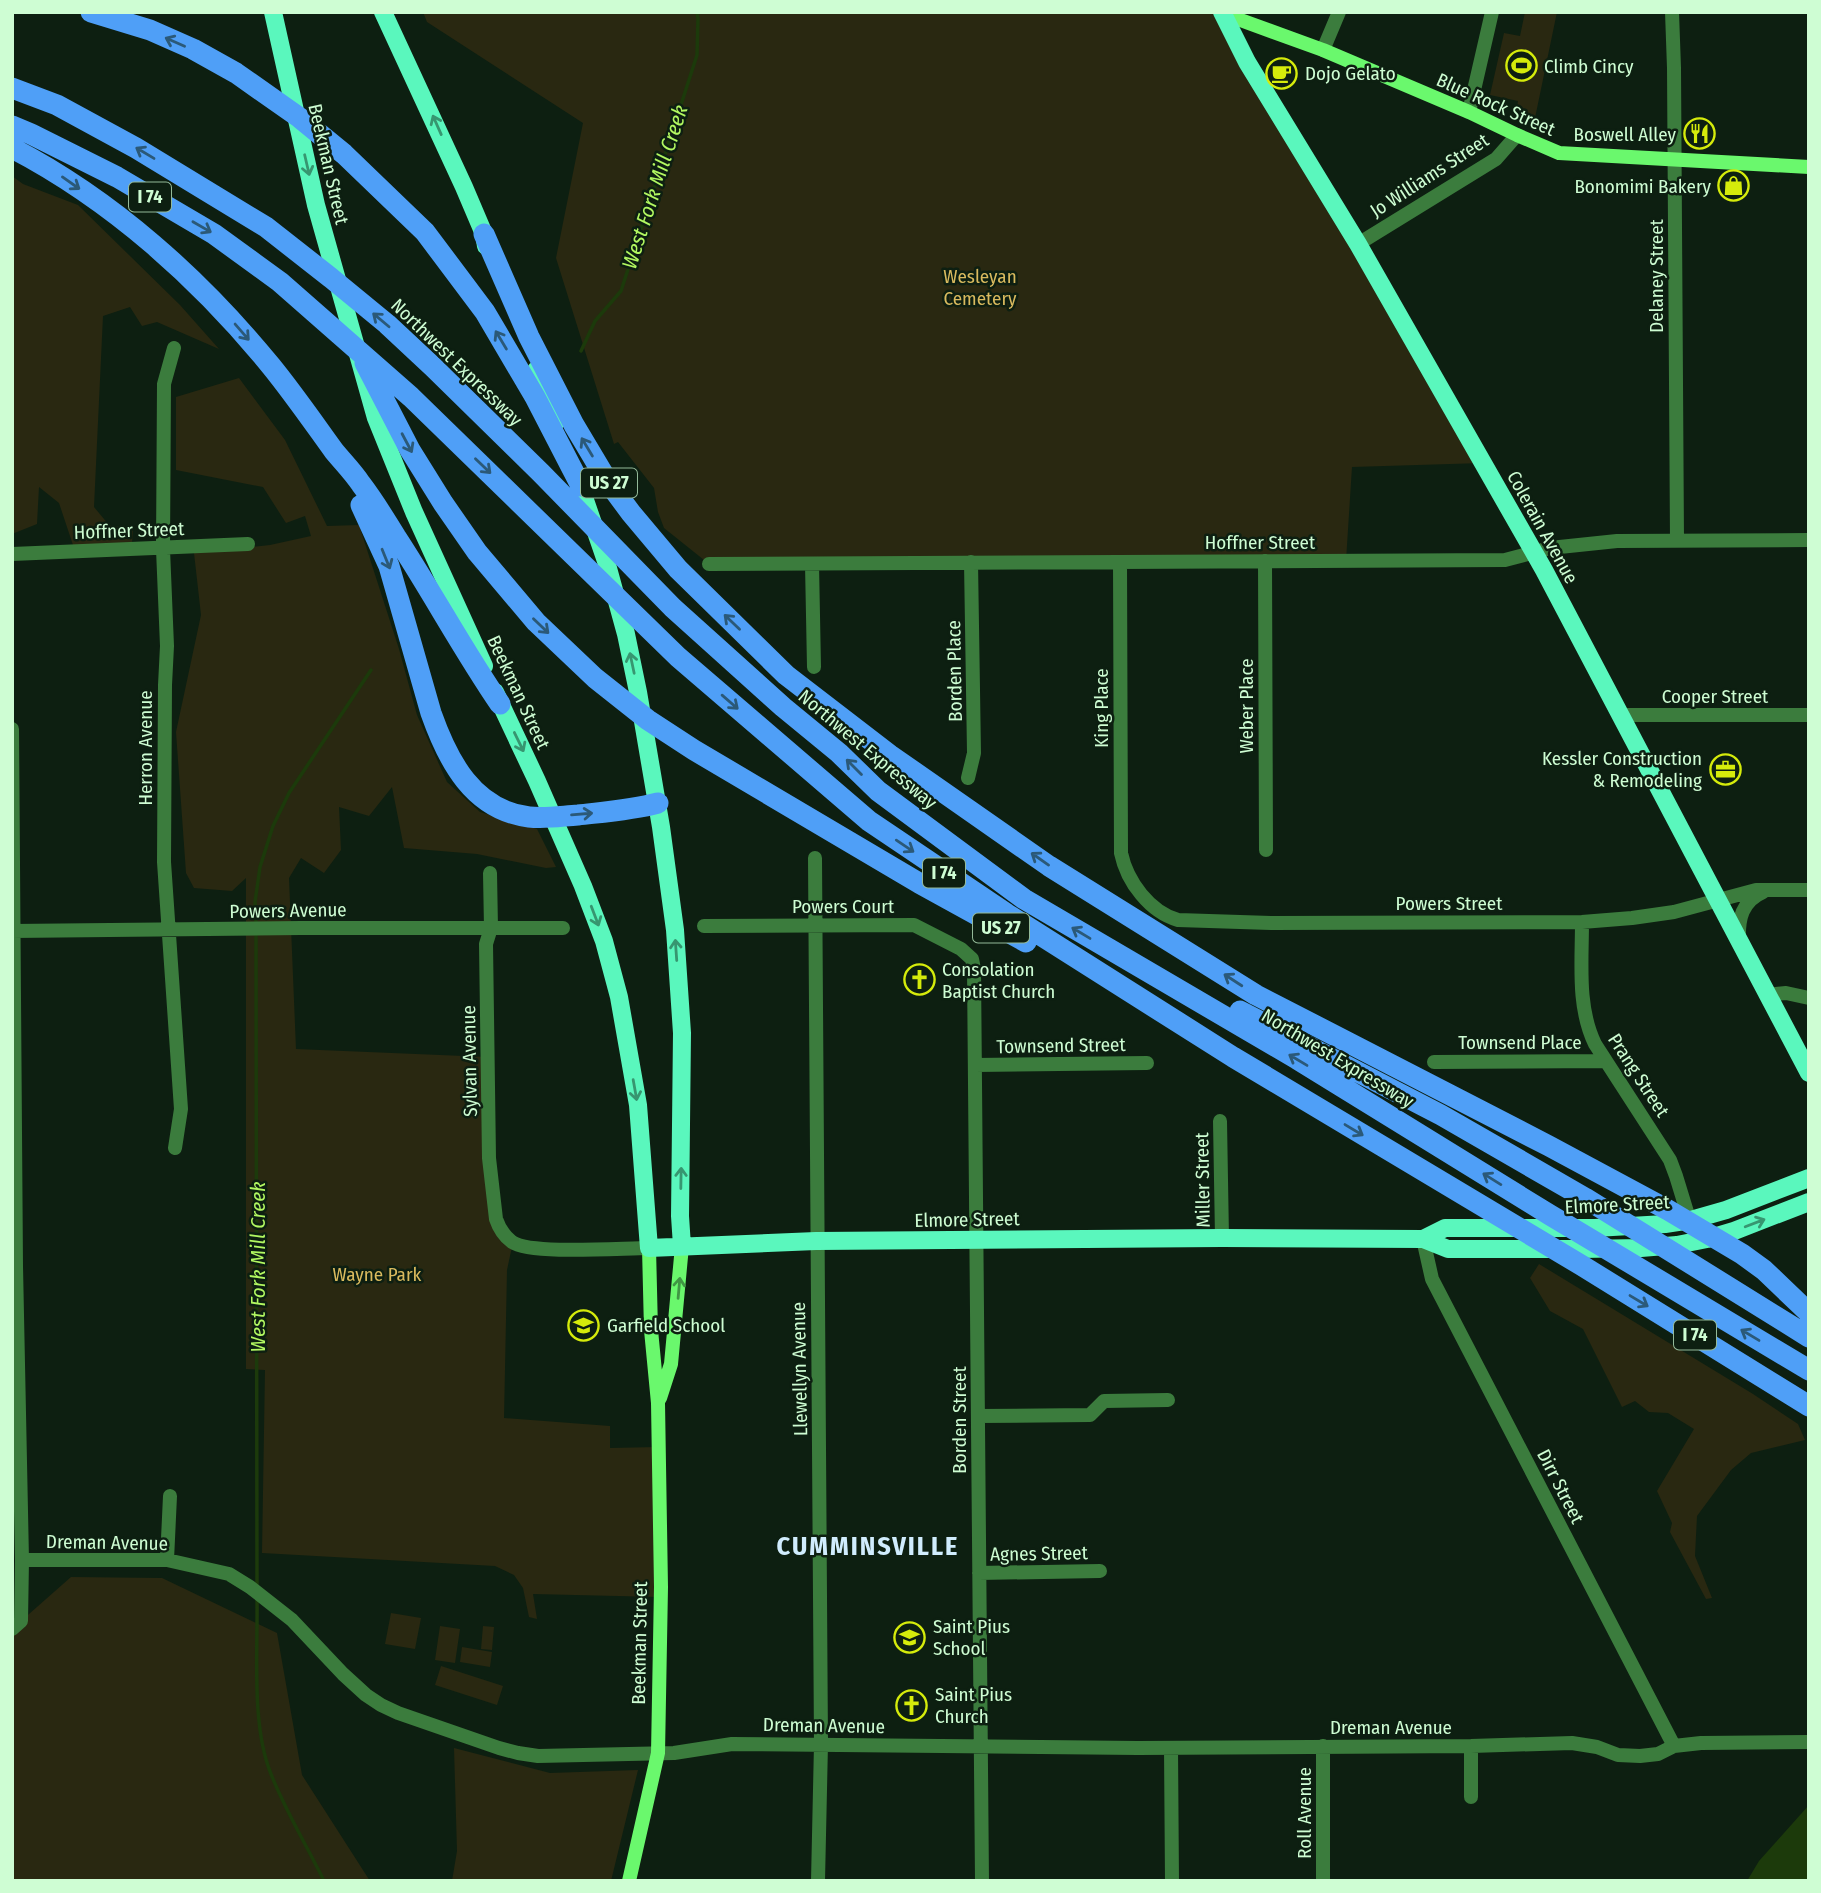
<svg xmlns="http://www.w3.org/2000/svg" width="1821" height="1893" viewBox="0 0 1821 1893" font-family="'Fira Sans Condensed',sans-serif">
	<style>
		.green { fill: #292811 }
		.water { fill: #1c3a0b }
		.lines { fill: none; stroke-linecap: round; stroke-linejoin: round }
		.stream { stroke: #1c3a0b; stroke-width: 3.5 }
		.street { stroke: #3b7c3d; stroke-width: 14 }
		.secondary { stroke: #6af86d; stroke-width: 14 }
		.primary { stroke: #5af7bd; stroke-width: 18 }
		.highway { stroke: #4f9ff7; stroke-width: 21 }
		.oneway { stroke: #2b5978 }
		.oneway2 { stroke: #379670 }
		.oneway3 { stroke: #409644 }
		.labels { text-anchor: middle; stroke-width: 5; stroke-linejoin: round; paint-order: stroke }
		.shield { fill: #0d1f11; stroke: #94ba99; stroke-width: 2 }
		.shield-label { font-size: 18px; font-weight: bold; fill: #cefdd3 }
		.poi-label { font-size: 19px; fill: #cefdd3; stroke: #0d1f11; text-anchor: start }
		.street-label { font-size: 19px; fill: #cefdd3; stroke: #0d1f11 }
		.park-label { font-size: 19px; fill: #d9ba5e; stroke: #0d1f11 }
		.water-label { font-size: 21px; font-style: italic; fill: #b2f861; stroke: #0d1f11 }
		.district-label { font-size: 26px; font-weight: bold; letter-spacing: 2px; fill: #d0ecfd; stroke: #0d1f11 }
	</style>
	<rect width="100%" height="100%" fill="#0d1f11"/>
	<path class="green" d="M423 12H1222L1483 463 1352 467 1346 561 709 564 664 528 658 512 654 488 618 442 614 444 556 258 583 123 427 22Z
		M1525 12H1557L1535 118 1516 114 1518 101 1490 95 1504 33 1520 36Z
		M12 176 23 184 78 205 180 305 219 349 157 322 142 326 130 307 103 316 94 507 109 525 133 529 132 543 73 545 59 503 39 487 37 524 12 534Z
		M239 378 285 440 327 526 359 525 399 649 417 715 447 782 480 812 537 829 556 867 546 868 477 854 404 848 392 787 369 816 339 807 341 850 324 873 301 858 289 878 296 1049 488 1057 496 1220 513 1242 507 1270 504 1418 610 1426V1448L658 1447 660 1597 533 1594 537 1619 529 1617 523 1588 514 1575 495 1566 262 1553 265 1370 246 1369V878L232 891 194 888 186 873 176 732 201 615 194 553 270 545 311 536 305 516 286 523 263 487 176 470V397Z
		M1539 1264 1753 1394 1798 1424 1805 1440 1751 1453 1731 1470 1697 1516 1695 1556 1712 1598 1706 1599 1670 1532 1672 1523 1657 1491 1694 1429 1668 1413 1649 1412 1635 1401 1622 1407 1583 1329 1550 1311 1530 1278Z
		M71 1577 162 1578 277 1633 302 1775 370 1881H12V1629Z
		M391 1613 421 1618 415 1649 385 1644Z
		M440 1626 460 1629 455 1663 435 1660Z
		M483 1626 494 1627 492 1650 481 1649Z
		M462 1647 492 1652 490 1667 460 1662Z
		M441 1666 503 1686 497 1705 435 1685Z
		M454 1748 550 1773 638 1770 611 1881H452L457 1851Z"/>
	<path class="water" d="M1809 1805V1881H1747L1759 1861Z"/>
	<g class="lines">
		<path class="stream" d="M581 351 595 321 621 291 697 55 698 19 697 12
			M256 925 255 902 260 867 273 826 289 793 371 670
			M256 932 257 1586
			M257 1597C258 1651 251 1725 271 1774 285 1810 307 1846 324 1881"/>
		<path class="street" d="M1672 12 1674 68 1677 540
			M1323 50 1339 12
			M1469 112 1492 12
			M1358 244 1496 159 1517 135
			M174 348 164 384 163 549 167 646 165 685 164 862 181 1109 175 1148
			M12 554 248 544
			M1265 561 1266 850
			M1120 562 1121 853C1127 882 1150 912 1178 920L1271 923 1582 922 1632 918 1674 912 1756 890H1809
			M709 564 1505 560 1550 548 1617 541 1809 540
			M812 564 814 667
			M1621 715H1809
			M12 729 16 1266 22 1560 21 1621 12 1629
			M968 778 974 753 971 562
			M815 858 821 1744 818 1881
			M490 873 491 928 486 944 489 1158 496 1219C499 1228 504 1236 512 1242 531 1255 621 1248 649 1248
			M1582 922C1582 963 1577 1007 1595 1044L1670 1160 1676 1176 1691 1225
			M704 926 914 925 961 949 972 959 974 969 982 1881
			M12 931 301 928H563
			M1739 941C1738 919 1742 901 1763 892
			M1766 995 1786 993 1809 998
			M1434 1062 1606 1061
			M975 1065 1147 1063
			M1220 1121 1222 1238
			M1423 1239 1432 1279 1674 1746
			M978 1416 1090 1415 1104 1401 1168 1400
			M22 1560H167L229 1574 250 1587 292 1620 343 1674 366 1695 381 1705 398 1713 499 1748 518 1753 538 1756 674 1753 732 1744 1138 1748 1471 1746 1572 1743 1597 1747 1618 1755 1640 1756 1658 1754 1674 1746 1701 1743 1809 1742
			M167 1560 170 1496
			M979 1573 1100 1571
			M1323 1746V1881
			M1171 1748 1172 1881
			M1471 1797V1746"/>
		<path class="secondary" d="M1224 14 1323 50 1469 112 1517 135 1559 153 1809 167
			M660 1398 671 1364 682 1246
			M629 1881 658 1753 661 1587 658 1403 651 1330 649 1248"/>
		<path class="primary" d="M273 12 316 205 376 418 414 512 484 666
			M383 12 464 187 484 234 486 246
			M1222 12 1247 62 1358 244 1544 570 1809 1073
			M536 370 557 421
			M576 474 606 561 626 634 638 692 661 827 675 930 682 1033 680 1216 682 1246
			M495 692 537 781 583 886 604 941 619 997 638 1105 649 1248 816 1241 1222 1238 1423 1239 1448 1249H1582L1641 1248 1677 1245 1707 1239 1734 1231 1809 1202
			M1423 1239 1445 1228H1595L1665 1224 1691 1220 1726 1210 1809 1178"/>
		<path class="highway" d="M91 12 150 30 193 49 236 73 300 118 344 154 425 232 485 312 535 397 581 486
			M12 88 57 105 136 148 266 227 331 278 387 324 432 366 541 473 673 608 783 707 839 753 878 791 1024 899 1297 1059 1550 1215 1809 1370
			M12 126 31 134 117 177 214 234 280 282 411 397 678 657 869 821 1007 914 1233 1057 1581 1265 1809 1406
			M12 148C112 200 200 279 271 366 293 393 313 422 334 451 343 462 353 472 361 484 374 501 385 519 396 537 432 592 463 650 500 704
			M484 234 529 337 574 425 608 482 631 513 678 569 786 675 890 755 1049 866 1256 995 1549 1146 1668 1210 1742 1254 1764 1270 1809 1313
			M365 363 410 450 443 503 477 552 536 622 595 678 648 720 694 750 919 883 1026 942
			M361 505 389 566 431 713C448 761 473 810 529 817 545 819 562 816 578 815 604 812 632 810 658 803
			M1240 1011 1441 1115 1585 1198 1809 1337"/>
	</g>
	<defs><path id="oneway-shaft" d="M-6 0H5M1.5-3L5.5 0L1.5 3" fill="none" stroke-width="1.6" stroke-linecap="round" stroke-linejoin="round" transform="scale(1.75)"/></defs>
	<g class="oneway">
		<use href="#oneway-shaft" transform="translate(175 42) rotate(-156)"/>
		<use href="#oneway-shaft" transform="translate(145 153) rotate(-149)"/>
		<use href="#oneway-shaft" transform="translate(71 183) rotate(35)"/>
		<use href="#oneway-shaft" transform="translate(202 227) rotate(30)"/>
		<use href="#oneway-shaft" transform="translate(381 320) rotate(-140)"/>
		<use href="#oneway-shaft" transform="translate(242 332) rotate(49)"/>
		<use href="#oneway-shaft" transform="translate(501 340) rotate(-121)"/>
		<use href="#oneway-shaft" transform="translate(407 443) rotate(62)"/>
		<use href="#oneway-shaft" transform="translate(587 447) rotate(-121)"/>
		<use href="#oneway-shaft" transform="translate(483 466) rotate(44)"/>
		<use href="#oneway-shaft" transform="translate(386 559) rotate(68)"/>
		<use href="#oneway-shaft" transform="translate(732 622) rotate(-136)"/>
		<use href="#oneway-shaft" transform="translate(541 626) rotate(44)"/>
		<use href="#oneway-shaft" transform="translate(730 702) rotate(41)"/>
		<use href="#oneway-shaft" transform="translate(854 767) rotate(-135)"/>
		<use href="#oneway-shaft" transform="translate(582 814) rotate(-5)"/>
		<use href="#oneway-shaft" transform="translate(905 846) rotate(34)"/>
		<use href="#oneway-shaft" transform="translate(1040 859) rotate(-145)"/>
		<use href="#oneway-shaft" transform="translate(1081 933) rotate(-149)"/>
		<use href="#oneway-shaft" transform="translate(1233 980) rotate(-147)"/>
		<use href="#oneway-shaft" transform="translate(1298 1060) rotate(-149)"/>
		<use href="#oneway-shaft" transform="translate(1354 1130) rotate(31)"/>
		<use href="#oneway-shaft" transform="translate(1492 1179) rotate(-148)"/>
		<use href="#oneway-shaft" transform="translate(1639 1301) rotate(31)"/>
		<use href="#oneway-shaft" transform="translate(1750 1335) rotate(-149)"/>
	</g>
	<g class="oneway2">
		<use href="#oneway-shaft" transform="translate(437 125) rotate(-114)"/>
		<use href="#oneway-shaft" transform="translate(307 165) rotate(77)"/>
		<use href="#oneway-shaft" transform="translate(632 663) rotate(-102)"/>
		<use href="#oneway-shaft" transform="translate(519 742) rotate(64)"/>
		<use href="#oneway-shaft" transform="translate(595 916) rotate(69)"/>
		<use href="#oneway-shaft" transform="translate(676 950) rotate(-94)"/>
		<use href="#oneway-shaft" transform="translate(635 1090) rotate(80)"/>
		<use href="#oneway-shaft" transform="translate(681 1178) rotate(-89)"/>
		<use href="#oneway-shaft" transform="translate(1755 1223) rotate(-21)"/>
	</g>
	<use class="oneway3" href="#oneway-shaft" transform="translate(679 1288) rotate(-85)"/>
	<defs>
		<symbol id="stadium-ring" viewBox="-11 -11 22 22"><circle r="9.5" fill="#0d1f11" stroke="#d5eb0b" stroke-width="1.5"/><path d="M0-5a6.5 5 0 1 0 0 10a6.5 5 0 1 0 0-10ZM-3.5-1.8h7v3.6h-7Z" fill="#d5eb0b"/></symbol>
		<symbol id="cafe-ring" viewBox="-11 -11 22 22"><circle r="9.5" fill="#0d1f11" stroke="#d5eb0b" stroke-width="1.5"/><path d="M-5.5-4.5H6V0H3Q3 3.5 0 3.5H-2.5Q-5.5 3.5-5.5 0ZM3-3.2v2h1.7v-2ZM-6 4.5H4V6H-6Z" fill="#d5eb0b"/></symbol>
		<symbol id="restaurant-ring" viewBox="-11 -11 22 22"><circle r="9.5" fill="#0d1f11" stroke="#d5eb0b" stroke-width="1.5"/><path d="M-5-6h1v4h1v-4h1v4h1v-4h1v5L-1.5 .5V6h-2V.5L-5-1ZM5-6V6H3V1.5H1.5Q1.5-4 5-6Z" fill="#d5eb0b"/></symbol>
		<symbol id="shop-ring" viewBox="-11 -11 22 22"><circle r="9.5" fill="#0d1f11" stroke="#d5eb0b" stroke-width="1.5"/><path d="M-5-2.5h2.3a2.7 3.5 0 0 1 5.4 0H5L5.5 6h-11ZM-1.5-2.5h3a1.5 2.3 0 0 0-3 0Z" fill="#d5eb0b"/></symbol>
		<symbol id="office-ring" viewBox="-11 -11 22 22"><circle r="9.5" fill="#0d1f11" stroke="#d5eb0b" stroke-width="1.5"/><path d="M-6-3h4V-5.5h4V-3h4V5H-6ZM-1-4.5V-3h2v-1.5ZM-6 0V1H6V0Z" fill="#d5eb0b"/></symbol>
		<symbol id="church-ring" viewBox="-11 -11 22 22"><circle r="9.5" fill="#0d1f11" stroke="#d5eb0b" stroke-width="1.5"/><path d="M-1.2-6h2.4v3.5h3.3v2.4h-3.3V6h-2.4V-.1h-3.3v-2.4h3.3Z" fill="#d5eb0b"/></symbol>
		<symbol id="school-ring" viewBox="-11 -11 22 22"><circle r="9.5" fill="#0d1f11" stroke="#d5eb0b" stroke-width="1.5"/><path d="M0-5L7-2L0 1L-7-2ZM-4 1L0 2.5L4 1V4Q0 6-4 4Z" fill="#d5eb0b"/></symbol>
	</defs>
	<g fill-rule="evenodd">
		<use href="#stadium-ring" x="1504" y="48" width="35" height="35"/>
		<use href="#cafe-ring" x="1264" y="56" width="35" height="35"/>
		<use href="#restaurant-ring" x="1682" y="116" width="35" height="35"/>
		<use href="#shop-ring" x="1716" y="168" width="35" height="35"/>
		<use href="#office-ring" x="1708" y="752" width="35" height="35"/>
		<use href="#church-ring" x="902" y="962" width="35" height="35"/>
		<use href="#school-ring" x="566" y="1308" width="35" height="35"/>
		<use href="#school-ring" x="892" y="1620" width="35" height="35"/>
		<use href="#church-ring" x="894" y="1688" width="35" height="35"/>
	</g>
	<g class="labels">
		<g class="shield">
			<rect x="129" y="182.5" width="42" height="29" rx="5"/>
			<rect x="581" y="468.5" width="56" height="29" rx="5"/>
			<rect x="923" y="858.5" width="42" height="29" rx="5"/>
			<rect x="973" y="913.5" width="56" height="29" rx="5"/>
			<rect x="1674" y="1320.5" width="42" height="29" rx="5"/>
		</g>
		<g class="shield-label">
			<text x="150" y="203">I 74</text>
			<text x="609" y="489">US 27</text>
			<text x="944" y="879">I 74</text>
			<text x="1001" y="934">US 27</text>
			<text x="1695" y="1341">I 74</text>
		</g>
		<g class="poi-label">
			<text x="1544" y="73">Climb Cincy</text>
			<text x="1305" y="80">Dojo Gelato</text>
			<text x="1676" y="141" text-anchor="end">Boswell Alley</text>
			<text x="1711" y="193" text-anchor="end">Bonomimi Bakery</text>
			<text x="1702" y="765" text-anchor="end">Kessler Construction<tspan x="1702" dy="22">&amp; Remodeling</tspan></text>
			<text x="942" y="976">Consolation<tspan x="942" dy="22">Baptist Church</tspan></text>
			<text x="607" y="1332">Garfield School</text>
			<text x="933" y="1633">Saint Pius<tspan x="933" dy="22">School</tspan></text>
			<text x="935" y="1701">Saint Pius<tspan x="935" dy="22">Church</tspan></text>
		</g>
		<g class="street-label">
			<text transform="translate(1496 104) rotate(24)" y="7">Blue Rock Street</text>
			<text transform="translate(329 164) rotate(77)" y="7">Beekman Street</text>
			<text transform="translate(1429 175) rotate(-33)" y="7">Jo Williams Street</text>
			<text transform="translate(1656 276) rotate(-90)" y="7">Delaney Street</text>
			<text transform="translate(457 362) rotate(44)" y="7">Northwest Expressway</text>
			<text transform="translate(1543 527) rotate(61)" y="7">Colerain Avenue</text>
			<text transform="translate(129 530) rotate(-2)" y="7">Hoffner Street</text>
			<text x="1260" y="549">Hoffner Street</text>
			<text transform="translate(954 671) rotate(-91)" y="7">Borden Place</text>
			<text transform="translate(519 692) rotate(65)" y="7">Beekman Street</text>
			<text x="1715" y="703">Cooper Street</text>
			<text transform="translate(1246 706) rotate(-90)" y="7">Weber Place</text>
			<text transform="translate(1101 708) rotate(-90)" y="7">King Place</text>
			<text transform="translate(145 748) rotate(-90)" y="7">Herron Avenue</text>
			<text transform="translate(868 749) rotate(40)" y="7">Northwest Expressway</text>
			<text x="1449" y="910">Powers Street</text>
			<text x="843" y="913">Powers Court</text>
			<text transform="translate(288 910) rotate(-1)" y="7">Powers Avenue</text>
			<text x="1520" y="1049">Townsend Place</text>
			<text transform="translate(1061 1045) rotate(-1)" y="7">Townsend Street</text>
			<text transform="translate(1338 1058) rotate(31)" y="7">Northwest Expressway</text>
			<text transform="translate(469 1061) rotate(-91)" y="7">Sylvan Avenue</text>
			<text transform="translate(1639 1075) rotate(57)" y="7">Prang Street</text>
			<text transform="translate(1202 1180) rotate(-91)" y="7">Miller Street</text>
			<text transform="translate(1617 1204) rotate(-3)" y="7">Elmore Street</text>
			<text transform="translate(967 1219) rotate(-1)" y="7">Elmore Street</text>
			<text transform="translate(799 1369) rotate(-91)" y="7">Llewellyn Avenue</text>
			<text transform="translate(959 1420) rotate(-90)" y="7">Borden Street</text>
			<text transform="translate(1561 1486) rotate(63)" y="7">Dirr Street</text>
			<text transform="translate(107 1542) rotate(1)" y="7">Dreman Avenue</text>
			<text transform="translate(1039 1553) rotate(-1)" y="7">Agnes Street</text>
			<text transform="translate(639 1643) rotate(-89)" y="7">Beekman Street</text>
			<text transform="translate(824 1725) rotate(1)" y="7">Dreman Avenue</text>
			<text x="1391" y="1734">Dreman Avenue</text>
			<text transform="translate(1304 1813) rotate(-90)" y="7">Roll Avenue</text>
		</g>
		<g class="park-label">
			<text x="980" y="283">Wesleyan<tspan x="980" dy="22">Cemetery</tspan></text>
			<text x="377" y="1281">Wayne Park</text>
		</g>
		<g class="water-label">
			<text transform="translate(655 187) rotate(-72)" y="7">West Fork Mill Creek</text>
			<text transform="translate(258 1267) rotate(-90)" y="7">West Fork Mill Creek</text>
		</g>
		<g class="district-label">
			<text x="868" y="1555">CUMMINSVILLE</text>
		</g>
	</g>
	<rect width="1821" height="1893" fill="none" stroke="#cefdd3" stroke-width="28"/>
</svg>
